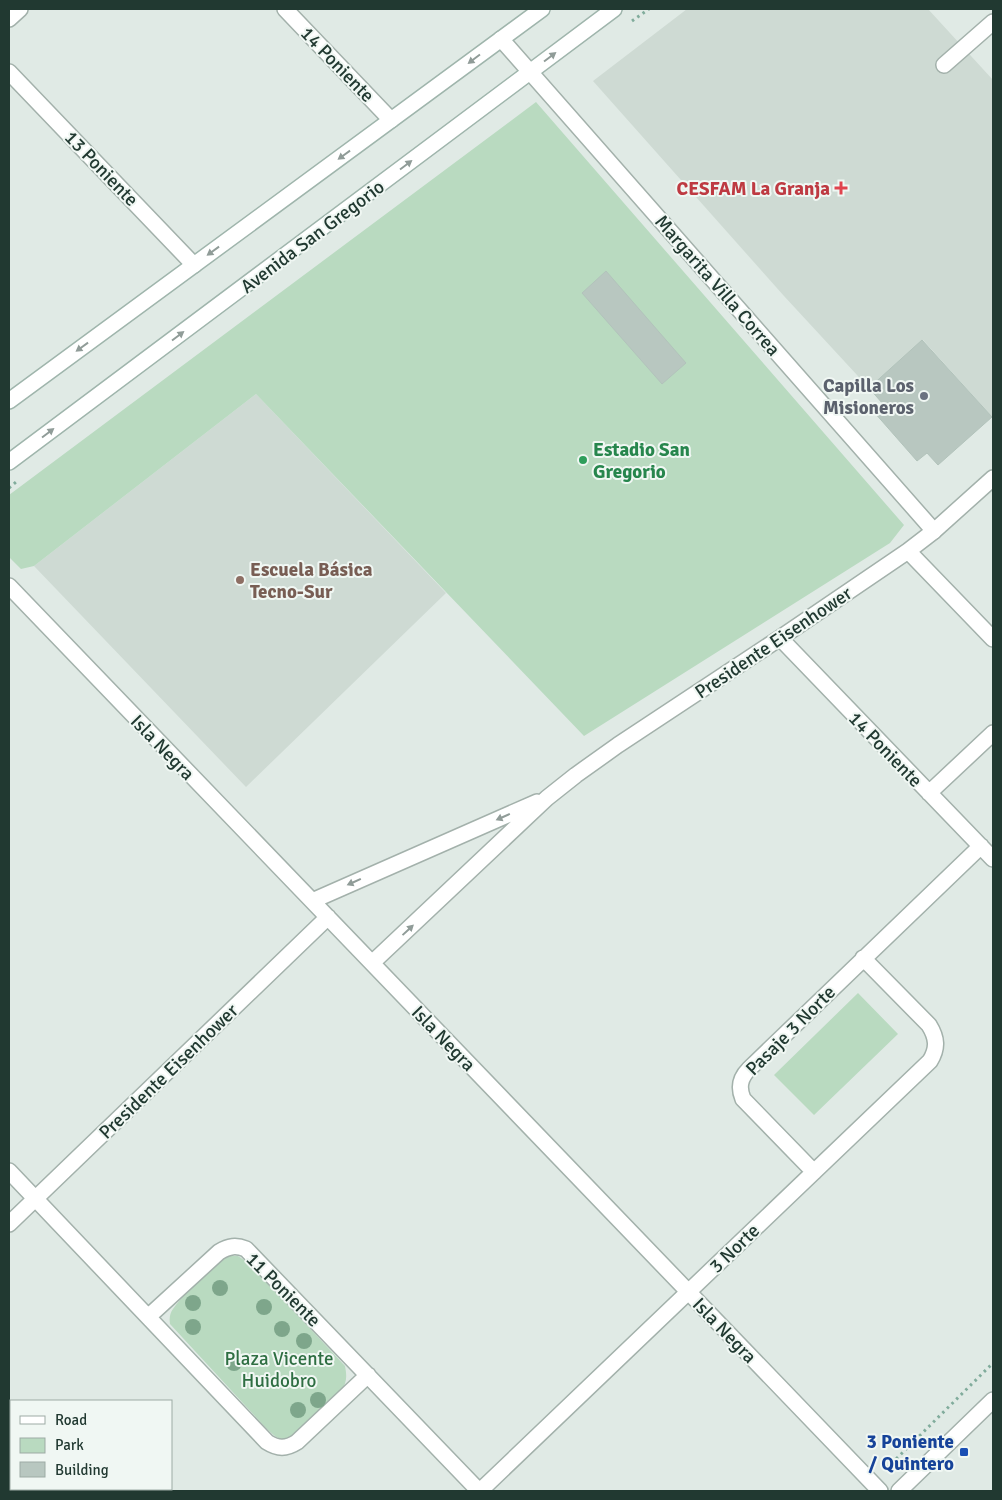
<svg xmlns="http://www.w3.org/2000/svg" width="1002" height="1500" viewBox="0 0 1002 1500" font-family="Signika,sans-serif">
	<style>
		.built { fill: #cedad3 }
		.green { fill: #b9dac0 }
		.building { fill: #b8c7c0; stroke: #b2c3bb }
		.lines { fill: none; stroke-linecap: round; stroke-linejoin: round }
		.service-casing { stroke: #a3b1ab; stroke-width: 18 }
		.minor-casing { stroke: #a3b1ab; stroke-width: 18 }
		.secondary-casing { stroke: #9fb5ac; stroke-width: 18 }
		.path { stroke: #81ac9c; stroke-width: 3; stroke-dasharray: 2.5 4; stroke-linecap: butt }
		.service { stroke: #fff; stroke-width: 15 }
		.minor { stroke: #fff; stroke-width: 15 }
		.secondary { stroke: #fff; stroke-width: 15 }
		.tree { fill: #7ea68b }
		.oneway { fill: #909c98 }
		.health-dot { fill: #e0444e; stroke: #f0f7f3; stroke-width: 2 }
		.worship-dot { fill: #6b7280; stroke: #f0f7f3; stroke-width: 2 }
		.leisure-dot { fill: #2e9e5b; stroke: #f0f7f3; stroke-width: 2 }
		.education-dot { fill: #8d6e63; stroke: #f0f7f3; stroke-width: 2 }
		.transit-dot { fill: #1a4fb4; stroke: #f0f7f3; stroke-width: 2 }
		.labels { text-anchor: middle; stroke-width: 4; stroke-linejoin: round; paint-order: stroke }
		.street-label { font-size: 19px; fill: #213931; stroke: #f0f7f3 }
		.health-label { font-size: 19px; font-weight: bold; fill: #be3a42; stroke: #f0f7f3; text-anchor: end }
		.worship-label { font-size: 19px; font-weight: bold; fill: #5b616d; stroke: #f0f7f3; text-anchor: end }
		.leisure-label { font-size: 19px; font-weight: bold; fill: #27864d; stroke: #f0f7f3; text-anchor: start }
		.education-label { font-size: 19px; font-weight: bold; fill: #785e54; stroke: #f0f7f3; text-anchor: start }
		.park-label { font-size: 19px; fill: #2e6e42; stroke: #f0f7f3 }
		.transit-label { font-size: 19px; font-weight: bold; fill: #164399; stroke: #f0f7f3; text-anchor: end }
	</style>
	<rect width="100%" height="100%" fill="#e0eae5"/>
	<path class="built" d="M687 9H928L993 80V418L923 340 869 388 784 296 593 81Z
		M256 394 446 593 246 787 34 566Z"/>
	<path class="green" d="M536 102 904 525 890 543 584 736 256 394 34 566 21 569 9 557V495Z
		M858 993 898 1034 814 1115 774 1075Z
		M230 1256H238L250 1264 345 1366C347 1376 347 1383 341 1391L290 1437C279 1443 274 1435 266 1428L170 1324C169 1318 170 1313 173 1309 184 1292 209 1273 224 1259Z"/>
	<path class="building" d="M606 271 686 363 662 384 582 293Z
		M922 340 992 417 938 465 927 453 917 461 874 412 883 404 869 388Z"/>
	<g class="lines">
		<defs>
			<path id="service" d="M501 39 934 531"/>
			<path id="minor" d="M285 9 391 120
				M9 19 20 9
				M944 65 993 22
				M9 72 194 265
				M908 551 993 639
				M9 586 880 1491
				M780 638 993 859
				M929 793 993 733
				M312 901 537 802
				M372 963 547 798 576 775 618 745 780 638 908 551 934 531 993 478
				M9 1171 267 1442C278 1449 286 1449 297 1442L368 1375
				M814 1172 743 1099C738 1087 740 1078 749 1069L981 846
				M9 1224 328 917
				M148 1317 219 1252C229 1246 236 1245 246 1249L479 1491
				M480 1491 930 1061C938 1048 937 1038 929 1025L863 958
				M899 1491 993 1400"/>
			<path id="secondary" d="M9 401 542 9
				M9 462 614 9"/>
		</defs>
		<use href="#service" class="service-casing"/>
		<use href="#minor" class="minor-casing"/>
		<use href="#secondary" class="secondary-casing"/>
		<path class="path" d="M632 21 649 9
			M9 488 16 482
			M887 1468 993 1363"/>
		<use href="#service" class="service"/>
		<use href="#minor" class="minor"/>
		<use href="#secondary" class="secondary"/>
	</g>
	<g class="tree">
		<circle cx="220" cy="1288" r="8"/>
		<circle cx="193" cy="1303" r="8"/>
		<circle cx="264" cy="1307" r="8"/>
		<circle cx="193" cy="1327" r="8"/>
		<circle cx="282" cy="1329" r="8"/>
		<circle cx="304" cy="1341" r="8"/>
		<circle cx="234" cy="1363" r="8"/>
		<circle cx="318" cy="1400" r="8"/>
		<circle cx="298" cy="1410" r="8"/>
	</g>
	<defs><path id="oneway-solid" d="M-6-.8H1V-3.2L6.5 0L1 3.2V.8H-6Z" transform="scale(1.25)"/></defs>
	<g class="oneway">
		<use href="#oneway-solid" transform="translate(550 57) rotate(-37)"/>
		<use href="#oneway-solid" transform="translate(474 59) rotate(143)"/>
		<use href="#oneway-solid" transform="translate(344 155) rotate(144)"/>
		<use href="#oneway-solid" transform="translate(406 165) rotate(-37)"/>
		<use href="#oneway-solid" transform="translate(213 251) rotate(144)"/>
		<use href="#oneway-solid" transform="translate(178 336) rotate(-37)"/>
		<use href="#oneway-solid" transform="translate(82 347) rotate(144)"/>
		<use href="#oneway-solid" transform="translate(48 433) rotate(-37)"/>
		<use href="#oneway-solid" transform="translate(503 817) rotate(156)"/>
		<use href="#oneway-solid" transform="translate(354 882) rotate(156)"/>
		<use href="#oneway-solid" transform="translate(408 930) rotate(-43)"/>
	</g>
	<path class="health-dot" d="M838.5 180.5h5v5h5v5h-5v5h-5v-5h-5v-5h5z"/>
	<circle class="worship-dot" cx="924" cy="396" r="5"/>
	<circle class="leisure-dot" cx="583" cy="460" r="5"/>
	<circle class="education-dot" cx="240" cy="580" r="5"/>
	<rect class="transit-dot" x="959" y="1447" width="10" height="10" rx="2.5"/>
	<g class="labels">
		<g class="street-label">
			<text transform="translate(338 64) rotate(46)" y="7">14 Poniente</text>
			<text transform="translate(102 168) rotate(46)" y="7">13 Poniente</text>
			<text transform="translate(312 236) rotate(-37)" y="7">Avenida San Gregorio</text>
			<text transform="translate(718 285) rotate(49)" y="7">Margarita Villa Correa</text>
			<text transform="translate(773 642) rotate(-34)" y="7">Presidente Eisenhower</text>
			<text transform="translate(163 747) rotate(46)" y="7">Isla Negra</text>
			<text transform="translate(886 749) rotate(46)" y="7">14 Poniente</text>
			<text transform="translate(790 1030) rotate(-45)" y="7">Pasaje 3 Norte</text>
			<text transform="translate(444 1038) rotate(46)" y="7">Isla Negra</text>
			<text transform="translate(168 1071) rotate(-44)" y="7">Presidente Eisenhower</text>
			<text transform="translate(734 1248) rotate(-44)" y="7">3 Norte</text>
			<text transform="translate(284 1289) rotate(45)" y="7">11 Poniente</text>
			<text transform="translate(725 1330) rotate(46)" y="7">Isla Negra</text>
		</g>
		<g class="health-label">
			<text x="830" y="195">CESFAM La Granja</text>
		</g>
		<g class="worship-label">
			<text x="914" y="392">Capilla Los<tspan x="914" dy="22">Misioneros</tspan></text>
		</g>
		<g class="leisure-label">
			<text x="593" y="456">Estadio San<tspan x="593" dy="22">Gregorio</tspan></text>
		</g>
		<g class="education-label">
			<text x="250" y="576">Escuela Básica<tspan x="250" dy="22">Tecno-Sur</tspan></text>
		</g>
		<g class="park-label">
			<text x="279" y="1365">Plaza Vicente<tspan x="279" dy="22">Huidobro</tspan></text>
		</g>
		<g class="transit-label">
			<text x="954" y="1448">3 Poniente<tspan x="954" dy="22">/ Quintero</tspan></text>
		</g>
	</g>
	<rect width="1002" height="1500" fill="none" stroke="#213931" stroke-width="20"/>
	<rect x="10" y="1400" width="162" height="90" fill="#f0f7f3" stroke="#9daba5"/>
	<rect x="20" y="1416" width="25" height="8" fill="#ffffff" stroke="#9daba5"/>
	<text x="55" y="1425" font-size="15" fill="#213931">Road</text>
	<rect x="20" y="1438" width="25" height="15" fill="#b9dac0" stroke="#9daba5"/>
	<text x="55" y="1450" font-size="15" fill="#213931">Park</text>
	<rect x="20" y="1462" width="25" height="15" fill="#b8c7c0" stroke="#9daba5"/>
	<text x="55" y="1475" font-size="15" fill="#213931">Building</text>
</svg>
